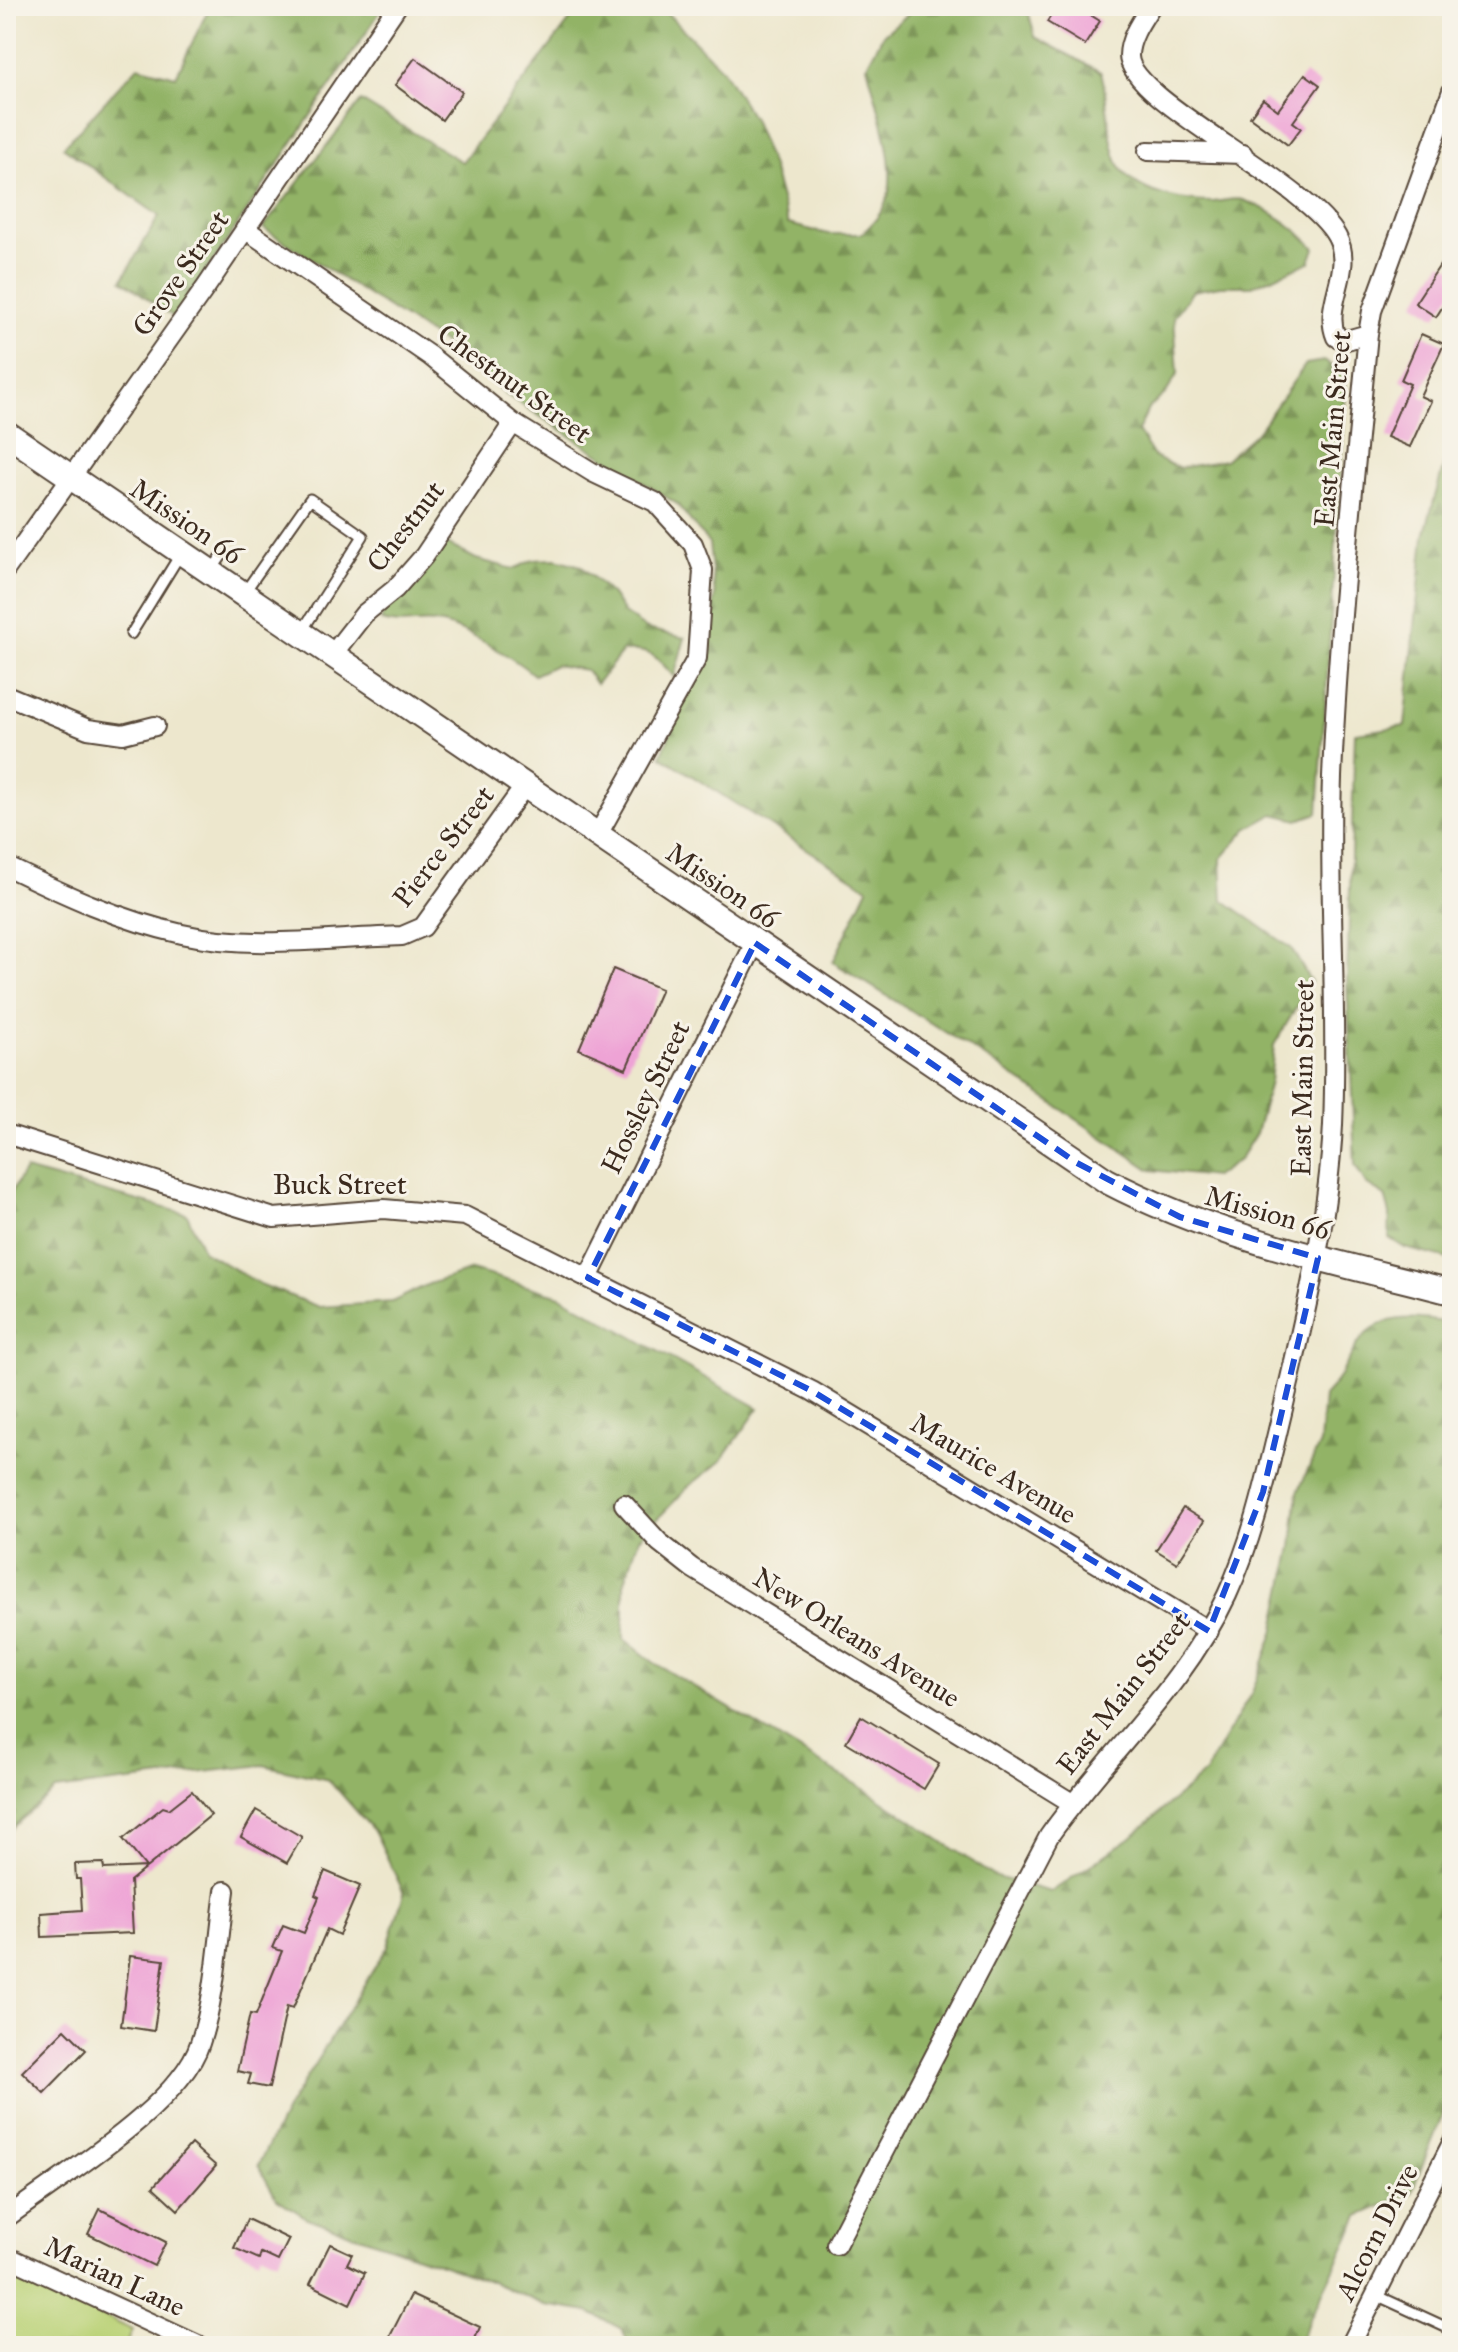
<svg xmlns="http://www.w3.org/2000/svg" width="1458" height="2352" viewBox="0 0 1458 2352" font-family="'IM FELL Great Primer',serif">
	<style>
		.forest { fill: url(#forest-firs); stroke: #666e42; stroke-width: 2 }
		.park { fill: #b9d175; stroke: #7a7e4a; stroke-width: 2 }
		.building { fill: #eea3d5 }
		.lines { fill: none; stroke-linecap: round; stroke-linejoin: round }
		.service-casing { stroke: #564638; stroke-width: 13 }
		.minor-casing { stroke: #564638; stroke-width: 22 }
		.tertiary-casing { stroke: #564638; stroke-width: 28 }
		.service { stroke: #fff; stroke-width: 9 }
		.minor { stroke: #fff; stroke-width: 18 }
		.tertiary { stroke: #fff; stroke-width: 24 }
		.marked { fill: none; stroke: #1d4ed8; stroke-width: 6; stroke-dasharray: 16 10; stroke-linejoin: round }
		.labels { text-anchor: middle; stroke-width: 6; stroke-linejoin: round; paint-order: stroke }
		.street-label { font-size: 28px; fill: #3b2a1e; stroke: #f7f3e8 }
	</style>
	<defs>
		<pattern id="forest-firs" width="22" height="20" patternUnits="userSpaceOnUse" patternTransform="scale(2)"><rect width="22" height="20" fill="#92b366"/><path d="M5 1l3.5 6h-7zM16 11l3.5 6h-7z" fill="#789253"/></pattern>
	</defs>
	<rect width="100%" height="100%" fill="#f7f3e8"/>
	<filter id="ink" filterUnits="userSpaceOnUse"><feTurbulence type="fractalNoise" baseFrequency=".0125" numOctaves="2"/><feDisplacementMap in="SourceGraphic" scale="16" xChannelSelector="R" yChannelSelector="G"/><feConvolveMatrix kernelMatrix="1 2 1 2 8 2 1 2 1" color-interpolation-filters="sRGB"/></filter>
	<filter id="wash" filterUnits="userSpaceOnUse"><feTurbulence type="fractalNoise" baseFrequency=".006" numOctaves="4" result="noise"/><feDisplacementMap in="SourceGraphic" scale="32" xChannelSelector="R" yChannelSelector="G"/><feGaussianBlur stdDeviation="1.8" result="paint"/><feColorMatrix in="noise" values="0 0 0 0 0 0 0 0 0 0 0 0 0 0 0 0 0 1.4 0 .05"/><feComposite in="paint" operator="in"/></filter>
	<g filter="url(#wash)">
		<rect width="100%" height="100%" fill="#ede7cd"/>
		<path class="forest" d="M210 6H384L175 318 122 280 159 216 63 147 138 66 176 76Z
			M581 6H660L723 70 753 119 772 167 788 224 828 234H862C873 223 882 214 887 199 899 166 875 99 867 65L883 35 918 6H1027L1035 37 1101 72C1109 99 1107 155 1125 174 1145 195 1186 202 1213 202 1222 202 1234 197 1243 200 1270 209 1296 228 1315 248L1310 262 1252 286H1220L1193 291 1174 317 1178 373 1166 393 1148 409 1138 431 1155 458 1180 468 1225 460 1258 431 1306 364 1324 361 1341 371 1346 390 1318 813 1298 820 1274 814 1247 829 1221 859 1223 900 1291 948 1311 982 1274 1045 1270 1082 1256 1133 1239 1160 1214 1177 1151 1170 985 1057 833 962 868 888 661 756 705 650 715 596 709 544 677 504 505 394 464 356 263 228 361 101 462 162Z
			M1452 436V1260L1405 1248 1389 1238 1390 1214 1385 1196 1366 1184 1355 1165 1347 980 1355 733 1405 726 1424 536Z
			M445 543 476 559 514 569 533 560 556 559 581 566 612 595 624 613 647 629 685 638 674 677C656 656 652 649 623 651L596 684 586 670 555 665 534 675C514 658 462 626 436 623 415 620 407 628 381 621L386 604Z
			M25 1170 187 1214 203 1251 260 1284 319 1307 392 1302 429 1284 472 1270 560 1296 759 1408 721 1461 688 1487 639 1538 624 1584V1639L653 1662 877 1797 993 1876 1051 1892 1130 1838 1205 1773 1252 1692 1274 1633 1292 1547 1298 1492 1320 1443 1324 1396C1339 1381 1344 1369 1354 1350 1375 1311 1415 1316 1452 1324V2092L1411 2193 1359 2216 1297 2346H630L622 2329 589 2312 545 2305 487 2280 307 2218 276 2198 258 2165 288 2107 388 1946 404 1893 375 1832 329 1780 263 1765 55 1790 6 1833V1200Z"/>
		<path class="park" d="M6 2262 80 2295 77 2304 133 2330 126 2346H6Z"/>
		<g id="blocks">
			<path class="building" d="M1057 6H1076L1100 21 1085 45 1047 22Z
				M415 58 462 92 442 120 395 85Z
				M1305 74 1320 85 1293 122 1301 128 1288 145 1250 117 1263 99 1278 110Z
				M1442 262 1452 268V292L1436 317 1415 303Z
				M1421 334 1444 344 1420 396 1431 401 1410 447 1387 437 1410 384 1401 380Z
				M613 969 661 989 626 1069 579 1049Z
				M1183 1508 1204 1521 1177 1563 1156 1550Z
				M861 1716 939 1764 924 1789 846 1742Z
				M192 1791 211 1815 130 1881 133 1933 42 1937 41 1913 82 1910 80 1879H76L75 1864 103 1863 104 1869 146 1867 123 1839 163 1807 169 1809Z
				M256 1810 302 1837 287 1863 241 1837Z
				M325 1871 360 1886 339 1935 327 1929 293 2008 287 2006 269 2088 248 2084 251 2074 237 2071 250 2014 256 2015 282 1951 273 1948 283 1925 304 1933 319 1897 315 1895Z
				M130 1956 164 1960 154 2031 121 2026Z
				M65 2029 86 2050 44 2093 22 2072Z
				M191 2144 216 2166 178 2210 153 2187Z
				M100 2209 166 2242 154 2266 88 2234Z
				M247 2219 289 2239 278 2261 261 2253 259 2259 234 2248Z
				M330 2244 352 2254 347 2264 365 2273 350 2304 310 2284Z
				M411 2295 480 2327 472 2346H395L387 2342Z"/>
		</g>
	</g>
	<g filter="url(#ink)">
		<use href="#blocks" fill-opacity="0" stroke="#564638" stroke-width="2"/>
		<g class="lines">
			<defs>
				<path id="service" d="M212 570 223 554
					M244 593 310 499 363 536 302 631
					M131 634 181 553
					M1376 2295 1452 2330"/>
				<path id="minor" d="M1151 6C1142 20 1129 38 1129 56 1129 100 1308 182 1337 237 1355 271 1322 304 1336 337L1347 340 1368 334
					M1148 151 1243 154
					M245 229 430 356 513 423 592 472 655 502 693 544 703 570 697 658 597 836
					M6 569 206 287 397 6
					M332 655 364 614 395 589 424 556 513 423
					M6 695 88 729 123 734 155 726
					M6 866C63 894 119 920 182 934 253 950 331 938 402 936L423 927 524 787
					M6 1134 274 1218 384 1209 465 1216 812 1391 1209 1631
					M588 1278 755 943
					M624 1504 659 1542 692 1568 1072 1803
					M6 2218C60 2177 180 2106 200 2043 216 1995 218 1941 225 1891
					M836 2245 1049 1836C1107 1754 1184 1687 1227 1595 1254 1537 1267 1475 1282 1413 1304 1318 1328 1224 1333 1125 1338 1009 1328 893 1332 777 1338 629 1354 481 1368 334L1372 311 1452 91
					M6 2256 200 2346
					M1350 2346 1452 2143"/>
				<path id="tertiary" d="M6 433 1107 1181C1216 1238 1334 1262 1452 1292"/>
			</defs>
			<use href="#service" class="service-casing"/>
			<use href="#minor" class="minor-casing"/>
			<use href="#tertiary" class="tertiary-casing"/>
			<use href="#service" class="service"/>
			<use href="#minor" class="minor"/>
			<use href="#tertiary" class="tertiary"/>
		</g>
	</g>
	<path class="marked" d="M755 943 1077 1163 1180 1217 1318 1258 1263 1492 1209 1631 812 1391 588 1278Z"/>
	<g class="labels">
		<g class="street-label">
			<text transform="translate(180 273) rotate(-55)" y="10">Grove Street</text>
			<text transform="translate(515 383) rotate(36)" y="10">Chestnut Street</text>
			<text transform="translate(1332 429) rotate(-85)" y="10">East Main Street</text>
			<text transform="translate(187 521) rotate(34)" y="10">Mission 66</text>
			<text transform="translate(405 526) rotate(-52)" y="10">Chestnut</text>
			<text transform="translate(443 846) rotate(-52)" y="10">Pierce Street</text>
			<text transform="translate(723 885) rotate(34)" y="10">Mission 66</text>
			<text transform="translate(1302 1078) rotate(-89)" y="10">East Main Street</text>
			<text transform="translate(645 1097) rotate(-64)" y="10">Hossley Street</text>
			<text x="340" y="1194">Buck Street</text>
			<text transform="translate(1268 1212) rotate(16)" y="10">Mission 66</text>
			<text transform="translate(994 1468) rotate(31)" y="10">Maurice Avenue</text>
			<text transform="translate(857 1637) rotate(32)" y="10">New Orleans Avenue</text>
			<text transform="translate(1123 1693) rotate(-52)" y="10">East Main Street</text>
			<text transform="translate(1376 2232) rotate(-63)" y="10">Alcorn Drive</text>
			<text transform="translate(115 2276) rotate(25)" y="10">Marian Lane</text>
		</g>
	</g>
	<rect width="1458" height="2352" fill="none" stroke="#f7f3e8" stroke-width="32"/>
</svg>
